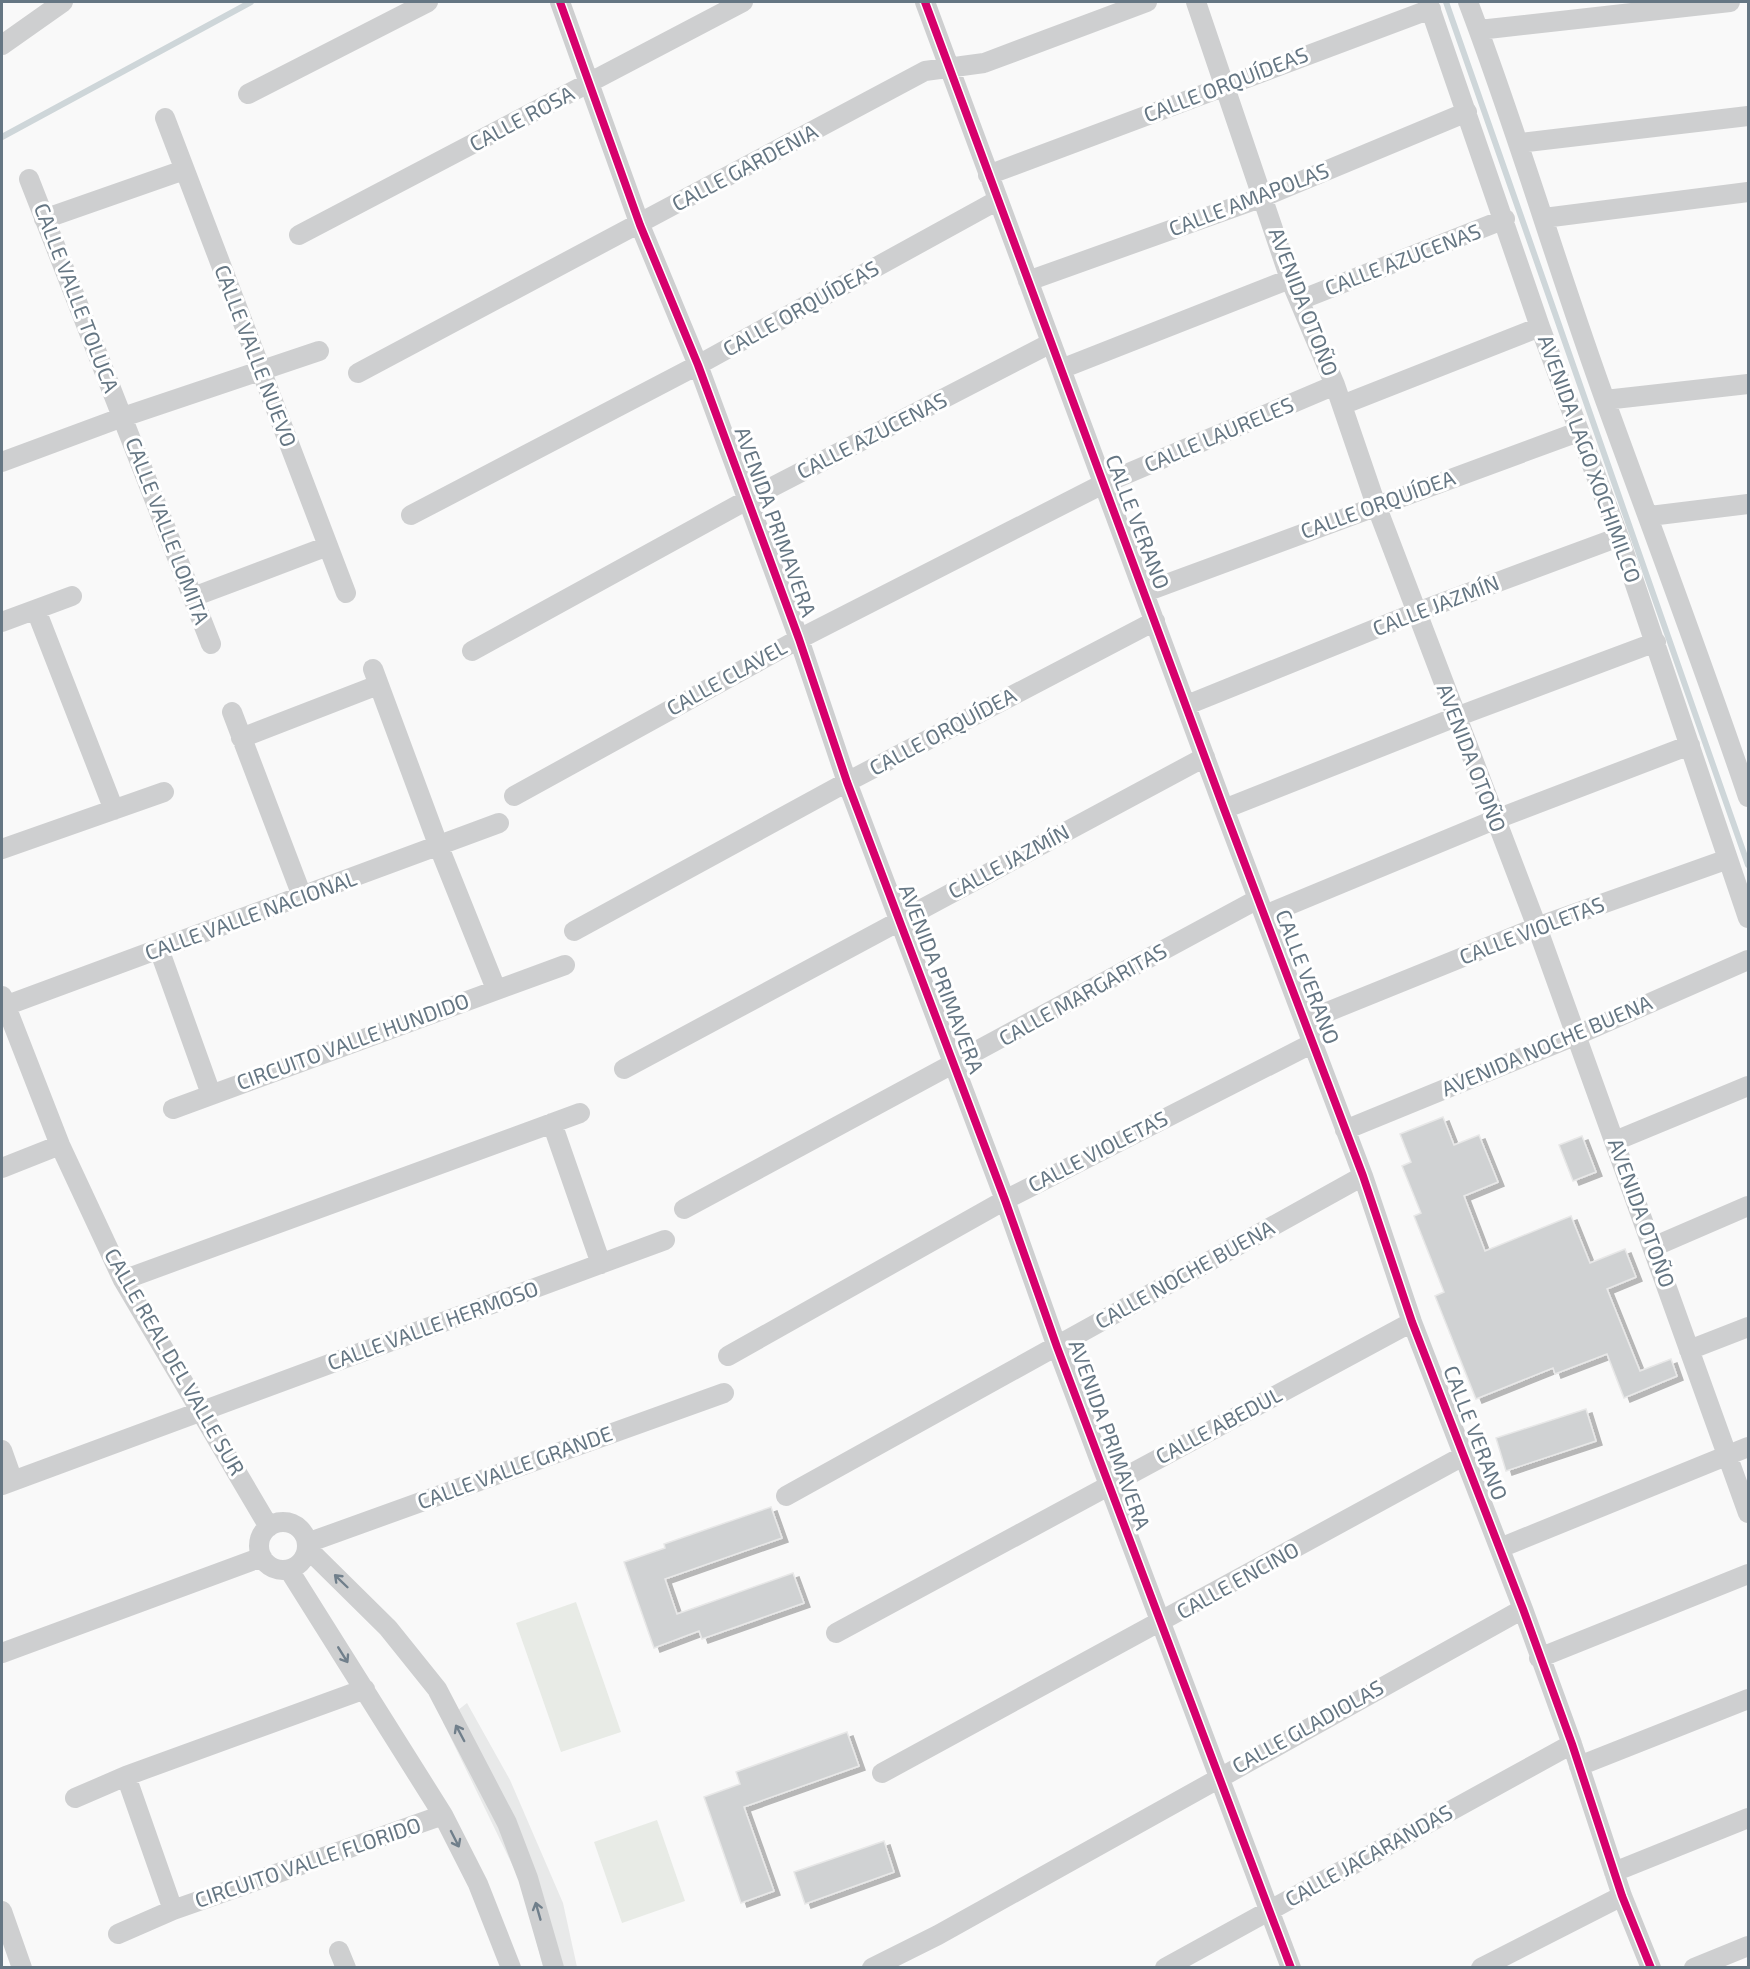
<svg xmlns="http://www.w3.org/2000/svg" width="1750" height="1969" viewBox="0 0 1750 1969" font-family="'Exo 2',sans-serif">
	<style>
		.built { fill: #e8e9e9 }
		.green { fill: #e8ebe6 }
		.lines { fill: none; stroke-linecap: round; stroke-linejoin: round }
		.stream { stroke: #ced6d9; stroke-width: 6 }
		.building { fill: #d0d2d3; stroke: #e8e8e8; stroke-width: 1.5; filter: url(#shadow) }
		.minor { stroke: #cecfd0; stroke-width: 20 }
		.cycleway-casing { stroke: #fff; stroke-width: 11 }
		.cycleway { stroke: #d6006c; stroke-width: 8 }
		.oneway { stroke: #707f8b }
		.labels { text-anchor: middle; stroke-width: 6; stroke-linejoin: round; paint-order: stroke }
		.street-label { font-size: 21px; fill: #657683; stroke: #fff }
	</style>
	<defs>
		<filter id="shadow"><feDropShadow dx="6" dy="4" stdDeviation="0" flood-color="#0004"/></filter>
	</defs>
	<rect width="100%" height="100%" fill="#f9f9f9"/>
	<path class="built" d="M467 1703 510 1780 563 1903 577 1967H543L522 1885 443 1722Z"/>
	<path class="green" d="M576 1602 621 1732 561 1752 516 1623Z
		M657 1820 685 1901 622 1923 594 1842Z"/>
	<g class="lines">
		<path class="stream" d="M1446 2 1748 865
			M2 137 251 2"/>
	</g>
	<path class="building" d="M1443 1117 1454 1145 1479 1135 1498 1182 1464 1196 1485 1251 1571 1216 1590 1263 1625 1249 1636 1277 1607 1289 1640 1371 1671 1359 1677 1376 1624 1398 1607 1354 1555 1374 1553 1368 1476 1399 1435 1296 1444 1292 1414 1216 1421 1213 1402 1166 1411 1162 1400 1134Z
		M1582 1136 1596 1172 1573 1181 1559 1145Z
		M1586 1409 1596 1441 1506 1471 1496 1438Z
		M771 1507 782 1538 665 1579 677 1614 793 1573 804 1603 702 1639 699 1631 654 1648 624 1562 665 1548 664 1544Z
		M847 1732 859 1766 744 1807 774 1891 741 1903 704 1797 740 1784 736 1772Z
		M884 1841 894 1872 805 1904 794 1872Z"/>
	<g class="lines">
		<path class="minor" d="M560 2 640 225 698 365 799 639 847 782 1005 1200 1057 1347 1291 1968
			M925 2 1224 809 1363 1176 1412 1322 1523 1609 1572 1744 1622 1896 1651 1968
			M1196 2 1290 279 1335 385 1376 505 1537 927 1748 1513
			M1428 2 1540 327 1619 537 1748 918
			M1468 2C1518 133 1557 268 1605 400 1653 532 1703 664 1748 797
			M1479 30 1730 2
			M2 45 63 2
			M248 94 428 2
			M165 118 346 593
			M1520 143 1748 116
			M988 175 1431 9
			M29 179 211 644
			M1544 218 1748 192
			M44 219 184 170
			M299 235 743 2
			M1028 281 1263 197 1467 112
			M1300 300 1505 219
			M1061 369 1290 279
			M358 373 925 71 984 63 1147 2
			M1605 400 1748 384
			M1342 405 1540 327
			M2 462 123 417 319 351
			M411 515 698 365 998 200
			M1650 516 1748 504
			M1145 592 1578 432
			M193 597 328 546
			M36 610 114 810
			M2 622 72 596
			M472 651 747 500 1051 343
			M373 669 439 847 496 989
			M1187 705 1417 612 1619 537
			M232 712 302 896
			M241 738 378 685
			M514 796 799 639 1103 484 1335 385
			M1224 809 1456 717 1656 642
			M2 849 164 792
			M1265 915 1494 820 1690 745
			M574 931 847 782 1155 621
			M159 949 211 1094
			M2 996 60 1145 123 1280 269 1527
			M2 1007 499 823
			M1305 1021 1537 927 1728 859
			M624 1069 1205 757
			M173 1109 565 965
			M552 1123 601 1264
			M1345 1130 1577 1035 1748 960
			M1615 1141 1748 1086
			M2 1168 60 1145
			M684 1209 1258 899
			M1653 1247 1748 1206
			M123 1280 580 1113
			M1689 1350 1748 1327
			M728 1356 1005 1200 1313 1043
			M2 1450 13 1481
			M2 1485 665 1240
			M786 1496 1363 1176
			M259 1546a24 24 0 1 1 48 0a24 24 0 1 1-48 0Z
			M307 1543 724 1393
			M307 1548 388 1628 437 1689 507 1823 528 1878 554 1968
			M1500 1548 1748 1447
			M289 1570 443 1815 478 1884 511 1968
			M836 1633 1412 1322
			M2 1653 262 1557
			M1539 1658 1748 1574
			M1579 1766 1748 1699
			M882 1773 1465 1455
			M126 1776 173 1910
			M75 1798 126 1776 365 1689
			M1614 1872 1748 1818
			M2 1911 22 1968
			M118 1934 173 1910 443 1815
			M339 1951 346 1968
			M872 1968 938 1935 1523 1609
			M1165 1968 1572 1744
			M1481 1968 1622 1896
			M1694 1968 1748 1946"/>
		<defs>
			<path id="cycleway" d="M560 2 640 225 698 365 799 639 847 782 1005 1200 1057 1347 1291 1968
				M925 2 1224 809 1363 1176 1412 1322 1523 1609 1572 1744 1622 1896 1651 1968"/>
		</defs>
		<use href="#cycleway" class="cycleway-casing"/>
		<use href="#cycleway" class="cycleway"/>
	</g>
	<defs><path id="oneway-shaft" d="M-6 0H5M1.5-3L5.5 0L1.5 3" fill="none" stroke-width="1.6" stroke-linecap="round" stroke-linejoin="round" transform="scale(1.5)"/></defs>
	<g class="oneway">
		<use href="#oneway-shaft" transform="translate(341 1581) rotate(-136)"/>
		<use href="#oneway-shaft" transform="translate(343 1655) rotate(58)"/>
		<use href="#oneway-shaft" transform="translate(460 1733) rotate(-118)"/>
		<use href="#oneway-shaft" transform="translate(455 1839) rotate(63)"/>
		<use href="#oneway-shaft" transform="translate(538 1911) rotate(-106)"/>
	</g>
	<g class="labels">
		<g class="street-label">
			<text transform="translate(1226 85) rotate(-21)" y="7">CALLE ORQUÍDEAS</text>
			<text transform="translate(522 119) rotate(-28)" y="7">CALLE ROSA</text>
			<text transform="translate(745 168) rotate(-28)" y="7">CALLE GARDENIA</text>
			<text transform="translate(1249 200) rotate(-21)" y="7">CALLE AMAPOLAS</text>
			<text transform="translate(1403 260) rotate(-21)" y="7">CALLE AZUCENAS</text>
			<text transform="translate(76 298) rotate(69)" y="7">CALLE VALLE TOLUCA</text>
			<text transform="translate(1303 302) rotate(69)" y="7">AVENIDA OTOÑO</text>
			<text transform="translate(801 309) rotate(-29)" y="7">CALLE ORQUÍDEAS</text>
			<text transform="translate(255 356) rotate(69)" y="7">CALLE VALLE NUEVO</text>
			<text transform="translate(1219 435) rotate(-23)" y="7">CALLE LAURELES</text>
			<text transform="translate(872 436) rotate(-27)" y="7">CALLE AZUCENAS</text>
			<text transform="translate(1589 459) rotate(70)" y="7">AVENIDA LAGO XOCHIMILCO</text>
			<text transform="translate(1378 505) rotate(-20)" y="7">CALLE ORQUÍDEA</text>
			<text transform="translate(775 522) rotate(70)" y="7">AVENIDA PRIMAVERA</text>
			<text transform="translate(1137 522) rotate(69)" y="7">CALLE VERANO</text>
			<text transform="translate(167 531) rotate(69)" y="7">CALLE VALLE LOMITA</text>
			<text transform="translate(1436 606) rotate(-21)" y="7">CALLE JAZMÍN</text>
			<text transform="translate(727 678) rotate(-29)" y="7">CALLE CLAVEL</text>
			<text transform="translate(943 732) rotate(-28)" y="7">CALLE ORQUÍDEA</text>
			<text transform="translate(1471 758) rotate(69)" y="7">AVENIDA OTOÑO</text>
			<text transform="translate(1009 862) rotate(-28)" y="7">CALLE JAZMÍN</text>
			<text transform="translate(251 916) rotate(-20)" y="7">CALLE VALLE NACIONAL</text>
			<text transform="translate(1532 931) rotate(-21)" y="7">CALLE VIOLETAS</text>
			<text transform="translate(1307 977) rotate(69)" y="7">CALLE VERANO</text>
			<text transform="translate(941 979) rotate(69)" y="7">AVENIDA PRIMAVERA</text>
			<text transform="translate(1083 995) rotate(-29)" y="7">CALLE MARGARITAS</text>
			<text transform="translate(353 1042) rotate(-20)" y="7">CIRCUITO VALLE HUNDIDO</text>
			<text transform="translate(1547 1046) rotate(-23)" y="7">AVENIDA NOCHE BUENA</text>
			<text transform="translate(1098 1152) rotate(-27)" y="7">CALLE VIOLETAS</text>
			<text transform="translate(1641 1213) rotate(70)" y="7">AVENIDA OTOÑO</text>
			<text transform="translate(1185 1275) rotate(-29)" y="7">CALLE NOCHE BUENA</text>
			<text transform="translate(433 1326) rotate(-20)" y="7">CALLE VALLE HERMOSO</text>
			<text transform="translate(174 1362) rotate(60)" y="7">CALLE REAL DEL VALLE SUR</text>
			<text transform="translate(1219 1426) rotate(-28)" y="7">CALLE ABEDUL</text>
			<text transform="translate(1475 1433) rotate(69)" y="7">CALLE VERANO</text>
			<text transform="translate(1109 1435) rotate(70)" y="7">AVENIDA PRIMAVERA</text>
			<text transform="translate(515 1468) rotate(-20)" y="7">CALLE VALLE GRANDE</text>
			<text transform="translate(1238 1581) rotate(-29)" y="7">CALLE ENCINO</text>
			<text transform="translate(1308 1727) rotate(-29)" y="7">CALLE GLADIOLAS</text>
			<text transform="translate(1369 1856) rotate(-29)" y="7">CALLE JACARANDAS</text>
			<text transform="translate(308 1863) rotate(-19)" y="7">CIRCUITO VALLE FLORIDO</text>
		</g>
	</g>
	<rect width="1750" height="1969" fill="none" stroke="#657683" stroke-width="6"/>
</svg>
